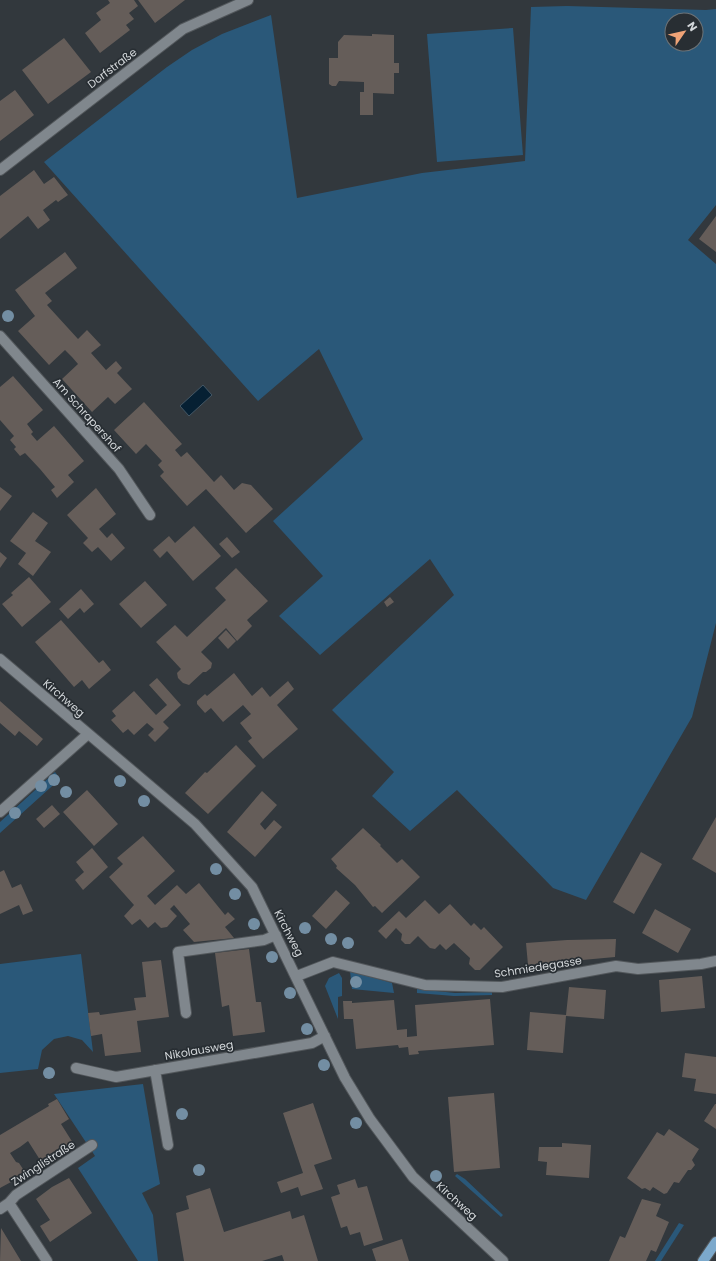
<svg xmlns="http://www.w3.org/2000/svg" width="716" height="1261" viewBox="0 0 716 1261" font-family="Poppins,sans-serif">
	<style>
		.green { fill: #2a5879; fill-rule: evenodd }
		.water { fill: #062033; stroke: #445765 }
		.building { fill: #655d59 }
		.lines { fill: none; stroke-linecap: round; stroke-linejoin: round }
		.minor-casing { stroke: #52575b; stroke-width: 12 }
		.major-casing { stroke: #52575b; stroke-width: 12 }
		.minor { stroke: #80878d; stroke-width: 10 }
		.major { stroke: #7ca9cc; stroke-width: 10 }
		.tree { fill: #738ea3 }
		.labels { text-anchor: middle; stroke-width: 3.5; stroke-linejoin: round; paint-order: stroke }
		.street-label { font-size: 11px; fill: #d3d7da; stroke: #282e33 }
	</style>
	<rect width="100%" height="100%" fill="#32383d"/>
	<path class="green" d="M567 6 706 10 716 9V205L688 240 716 264V623L692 717 586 900 553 888 457 790 410 831 372 796 394 772 332 710 454 595 430 559 320 655 279 616 323 576 273 521 363 439 319 349 258 401 44 162 167 67 192 50 222 34 271 15 297 198 422 173 525 161 531 7ZM672 20H696V44H672Z
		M513 28 523 155 437 162 427 34Z
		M55 772 60 779 0 833V822Z
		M81 954 93 1052 82 1040 68 1036 54 1039 42 1050 38 1069 0 1073V964Z
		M350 971 392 983 394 993 352 989Z
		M339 973 342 978V996L338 997V1019L325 986 329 978Z
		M417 989 455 993 492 992V995L454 996 417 993Z
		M143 1084 160 1184 142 1193 153 1215 158 1261H138L78 1168 95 1156 54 1094Z
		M457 1174 465 1179 503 1215 501 1217 455 1176Z
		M679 1223 684 1225 661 1261H655Z"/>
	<path class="water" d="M203 385 212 395 189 416 180 406Z"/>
	<path class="building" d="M108 0H134L138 6 129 13 134 19 126 25 130 30 100 53 85 33 101 20 96 13 110 3Z
		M138 0H185L155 23Z
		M372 34 394 35V63H399V73H394V94L373 93V115H360V92H364V82L339 81 336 86H332L329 84V58H338V42L344 35 372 36Z
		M64 38 91 72 48 104 22 70Z
		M15 90 34 115 0 141V101Z
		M34 170 44 184 54 177 68 195 58 202 56 200 43 210 50 220 38 229 28 216 0 239V196Z
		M716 216V252L699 239Z
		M65 252 77 268 45 293 52 301 47 305 78 339 87 330 101 345 91 353 106 370 116 361 122 368 117 373 132 389 115 404 108 397 92 412 62 379 78 364 72 357 65 350 49 365 18 331 35 316 15 290Z
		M13 376 43 410 27 424 33 432 31 434 37 441 54 426 84 461 68 475 74 482 57 498 51 490 55 487 40 469 25 453 20 456 14 449 16 447 10 440 14 436 0 420V387Z
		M144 402 182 444 175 450 181 457 187 452 214 482 221 475 234 490 242 483 251 485 273 509 246 533 206 489 187 506 160 476 164 472 158 465 162 461 146 444 136 454 114 430Z
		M0 487 12 496 0 511Z
		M96 488 116 514 99 529 107 538 112 533 125 548 111 561 98 547 92 552 83 543 88 538 67 515Z
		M33 512 48 523 35 541 51 552 33 576 18 564 26 553 10 541Z
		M194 526 221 556 193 581 167 551 160 558 153 550 169 536 175 543Z
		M227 537 240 552 232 558 219 544Z
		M0 552 7 558 0 568Z
		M236 568 268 601 247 620 252 626 237 641 226 628 201 652 212 663 211 668 206 672H203L189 685 183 683 178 678 177 673 181 669 156 642 175 625 187 637 226 600 215 588Z
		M29 577 51 602 22 627 2 604 13 595 11 593Z
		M145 581 167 605 141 628 119 604Z
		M81 589 94 604 84 613 80 608 68 619 59 609Z
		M390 597 394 602 387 607 384 602Z
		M61 620 99 663 103 660 111 670 89 689 82 680 74 687 35 642Z
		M226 630 236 641 228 649 218 638Z
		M234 673 252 696 262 687 270 697 288 681 294 689 277 705 298 729 263 759 248 741 252 738 240 723 251 714 243 705 223 722 211 708 205 713 197 704V701L205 694 207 696Z
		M157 678 181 705 163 722 169 728 155 742 148 735 154 729 147 723 134 735 128 729 123 733 111 720 116 716 112 711 134 691 156 715 167 705 149 685Z
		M0 701 43 739 37 746 19 731 15 736 0 723Z
		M236 745 256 766 208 814 185 793 205 772 207 773Z
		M87 790 118 824 94 846 63 812Z
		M262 791 277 805 260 824 265 830 274 820 282 827 255 857 227 832Z
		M52 805 60 814 44 828 36 819Z
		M716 817V873L692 859Z
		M363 828 381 845 380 846 397 863 402 859 420 877 382 913 375 906 373 907 355 885 336 868 337 866 331 859Z
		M143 836 175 871 147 896 155 905 177 885 186 894 199 883 225 915 228 912 235 919 225 927 234 938 194 942 183 930 190 924 174 905 170 909 177 916 167 927 161 928 155 922 148 928 140 919 132 925 124 916 134 905 109 877 123 864 117 858Z
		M92 848 108 867 83 890 75 880 84 872 76 862Z
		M641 852 662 864 634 914 613 902Z
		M4 870 12 888 21 884 33 911 23 915 19 905 0 914V872Z
		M336 890 350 903 326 929 312 916Z
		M425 900 439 914 450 904 471 926 474 923 481 930 484 927 503 947 480 970H475L469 964 470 958 454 943 446 950 440 944 435 949 430 948 418 936 410 944H405L401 940 402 934 396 928 386 939 378 931 399 911 406 918Z
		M655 909 691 929 678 953 642 933Z
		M616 939 615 957 528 965 526 943 567 940Z
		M249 949 256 1002H261L265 1032 233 1036 229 1005 222 1007 215 953Z
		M161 960 169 1017 137 1021 141 1052 105 1056 102 1034 91 1036 88 1013 99 1012 100 1015 136 1010 134 998 146 997 142 962Z
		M702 976 705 1008 661 1012 659 980Z
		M569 987 606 990 604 1019 566 1016 563 1053 527 1050 530 1012 566 1015Z
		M490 999 494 1045 418 1051 419 1054 409 1055 408 1047 399 1048 398 1045 356 1049 353 1019H344L343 1001H352V1003L394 1000 397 1030 407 1029V1037L417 1036 415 1005Z
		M685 1053 716 1057V1094L694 1091 696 1079 682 1077Z
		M494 1093 500 1168 454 1172 448 1097Z
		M57 1099 69 1119 61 1124 73 1143 42 1163 28 1141 20 1147 10 1153 16 1162 19 1163 25 1172 24 1175 0 1188V1135L49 1106 48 1104Z
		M313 1103 332 1159 314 1165 323 1189 301 1196 298 1187 281 1193 277 1182 303 1173 283 1113Z
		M715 1104H716V1129L704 1121Z
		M669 1129 699 1149 692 1160 695 1165 691 1170H688L679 1183 674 1182 667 1193 664 1194 653 1187 650 1191 645 1188 642 1189 627 1178 657 1132 664 1136Z
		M562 1143 591 1145 589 1178 546 1175 547 1162 538 1161 539 1147H562Z
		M69 1178 92 1213 50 1242 40 1226 50 1220 36 1199 52 1187Z
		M355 1179 358 1188 367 1186 383 1240 364 1246 360 1232 350 1235 347 1226 341 1228 331 1197 340 1194 337 1185Z
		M210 1188 224 1232 290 1211 292 1219 304 1215 318 1261H284L282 1255 262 1261H184L176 1213 189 1209 186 1196Z
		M642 1199 661 1204 656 1216 669 1222 656 1252 651 1250 646 1261H609L620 1236 625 1238Z
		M1 1228 21 1261H0Z
		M402 1239 409 1261H376L372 1249Z"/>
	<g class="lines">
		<defs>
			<path id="minor" d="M0 170 183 29 248 0
				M0 336 119 469 150 515
				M0 659 195 824 252 887 345 1078 370 1119 413 1177 503 1261
				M0 812 88 734
				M297 976 333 962 425 985 502 987 616 966 638 969 701 964 716 961
				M186 1013 178 952 264 940 276 935
				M76 1068 116 1077 312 1043 325 1036
				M155 1070 168 1145
				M9 1203 16 1195 92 1145
				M0 1209 9 1203 47 1261"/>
			<path id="major" d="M703 1261 716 1242"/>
		</defs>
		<use href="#minor" class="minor-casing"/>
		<use href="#major" class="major-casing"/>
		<use href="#minor" class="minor"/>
		<use href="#major" class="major"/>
	</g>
	<g class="tree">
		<circle cx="8" cy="316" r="6"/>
		<circle cx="54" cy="780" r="6"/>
		<circle cx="120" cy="781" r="6"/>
		<circle cx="41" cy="786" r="6"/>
		<circle cx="66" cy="792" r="6"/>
		<circle cx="144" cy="801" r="6"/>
		<circle cx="15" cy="813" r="6"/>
		<circle cx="216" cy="869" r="6"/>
		<circle cx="235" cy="894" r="6"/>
		<circle cx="254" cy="924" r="6"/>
		<circle cx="305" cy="928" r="6"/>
		<circle cx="331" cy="939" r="6"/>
		<circle cx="348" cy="943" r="6"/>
		<circle cx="272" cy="957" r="6"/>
		<circle cx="356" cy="982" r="6"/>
		<circle cx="290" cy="993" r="6"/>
		<circle cx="307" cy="1029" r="6"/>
		<circle cx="324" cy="1065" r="6"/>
		<circle cx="49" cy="1073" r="6"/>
		<circle cx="182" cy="1114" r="6"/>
		<circle cx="356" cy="1123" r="6"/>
		<circle cx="199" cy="1170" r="6"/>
		<circle cx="436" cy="1176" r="6"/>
	</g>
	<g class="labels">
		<g class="street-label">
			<text transform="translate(112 68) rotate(-37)" y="4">Dorfstraße</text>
			<text transform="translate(87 415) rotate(48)" y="4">Am Schrapershof</text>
			<text transform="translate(64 698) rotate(41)" y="4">Kirchweg</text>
			<text transform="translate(289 933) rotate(63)" y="4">Kirchweg</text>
			<text transform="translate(538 967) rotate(-9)" y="4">Schmiedegasse</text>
			<text transform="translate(199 1050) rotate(-10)" y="4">Nikolausweg</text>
			<text transform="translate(43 1163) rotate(-33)" y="4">Zwinglistraße</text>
			<text transform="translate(457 1201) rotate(42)" y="4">Kirchweg</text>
		</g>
	</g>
	<g transform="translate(684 32) rotate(56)"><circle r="19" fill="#282e33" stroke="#6c7276"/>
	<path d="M0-3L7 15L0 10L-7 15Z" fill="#efa377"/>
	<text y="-6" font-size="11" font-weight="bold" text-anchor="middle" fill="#d3d7da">N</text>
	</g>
</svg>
